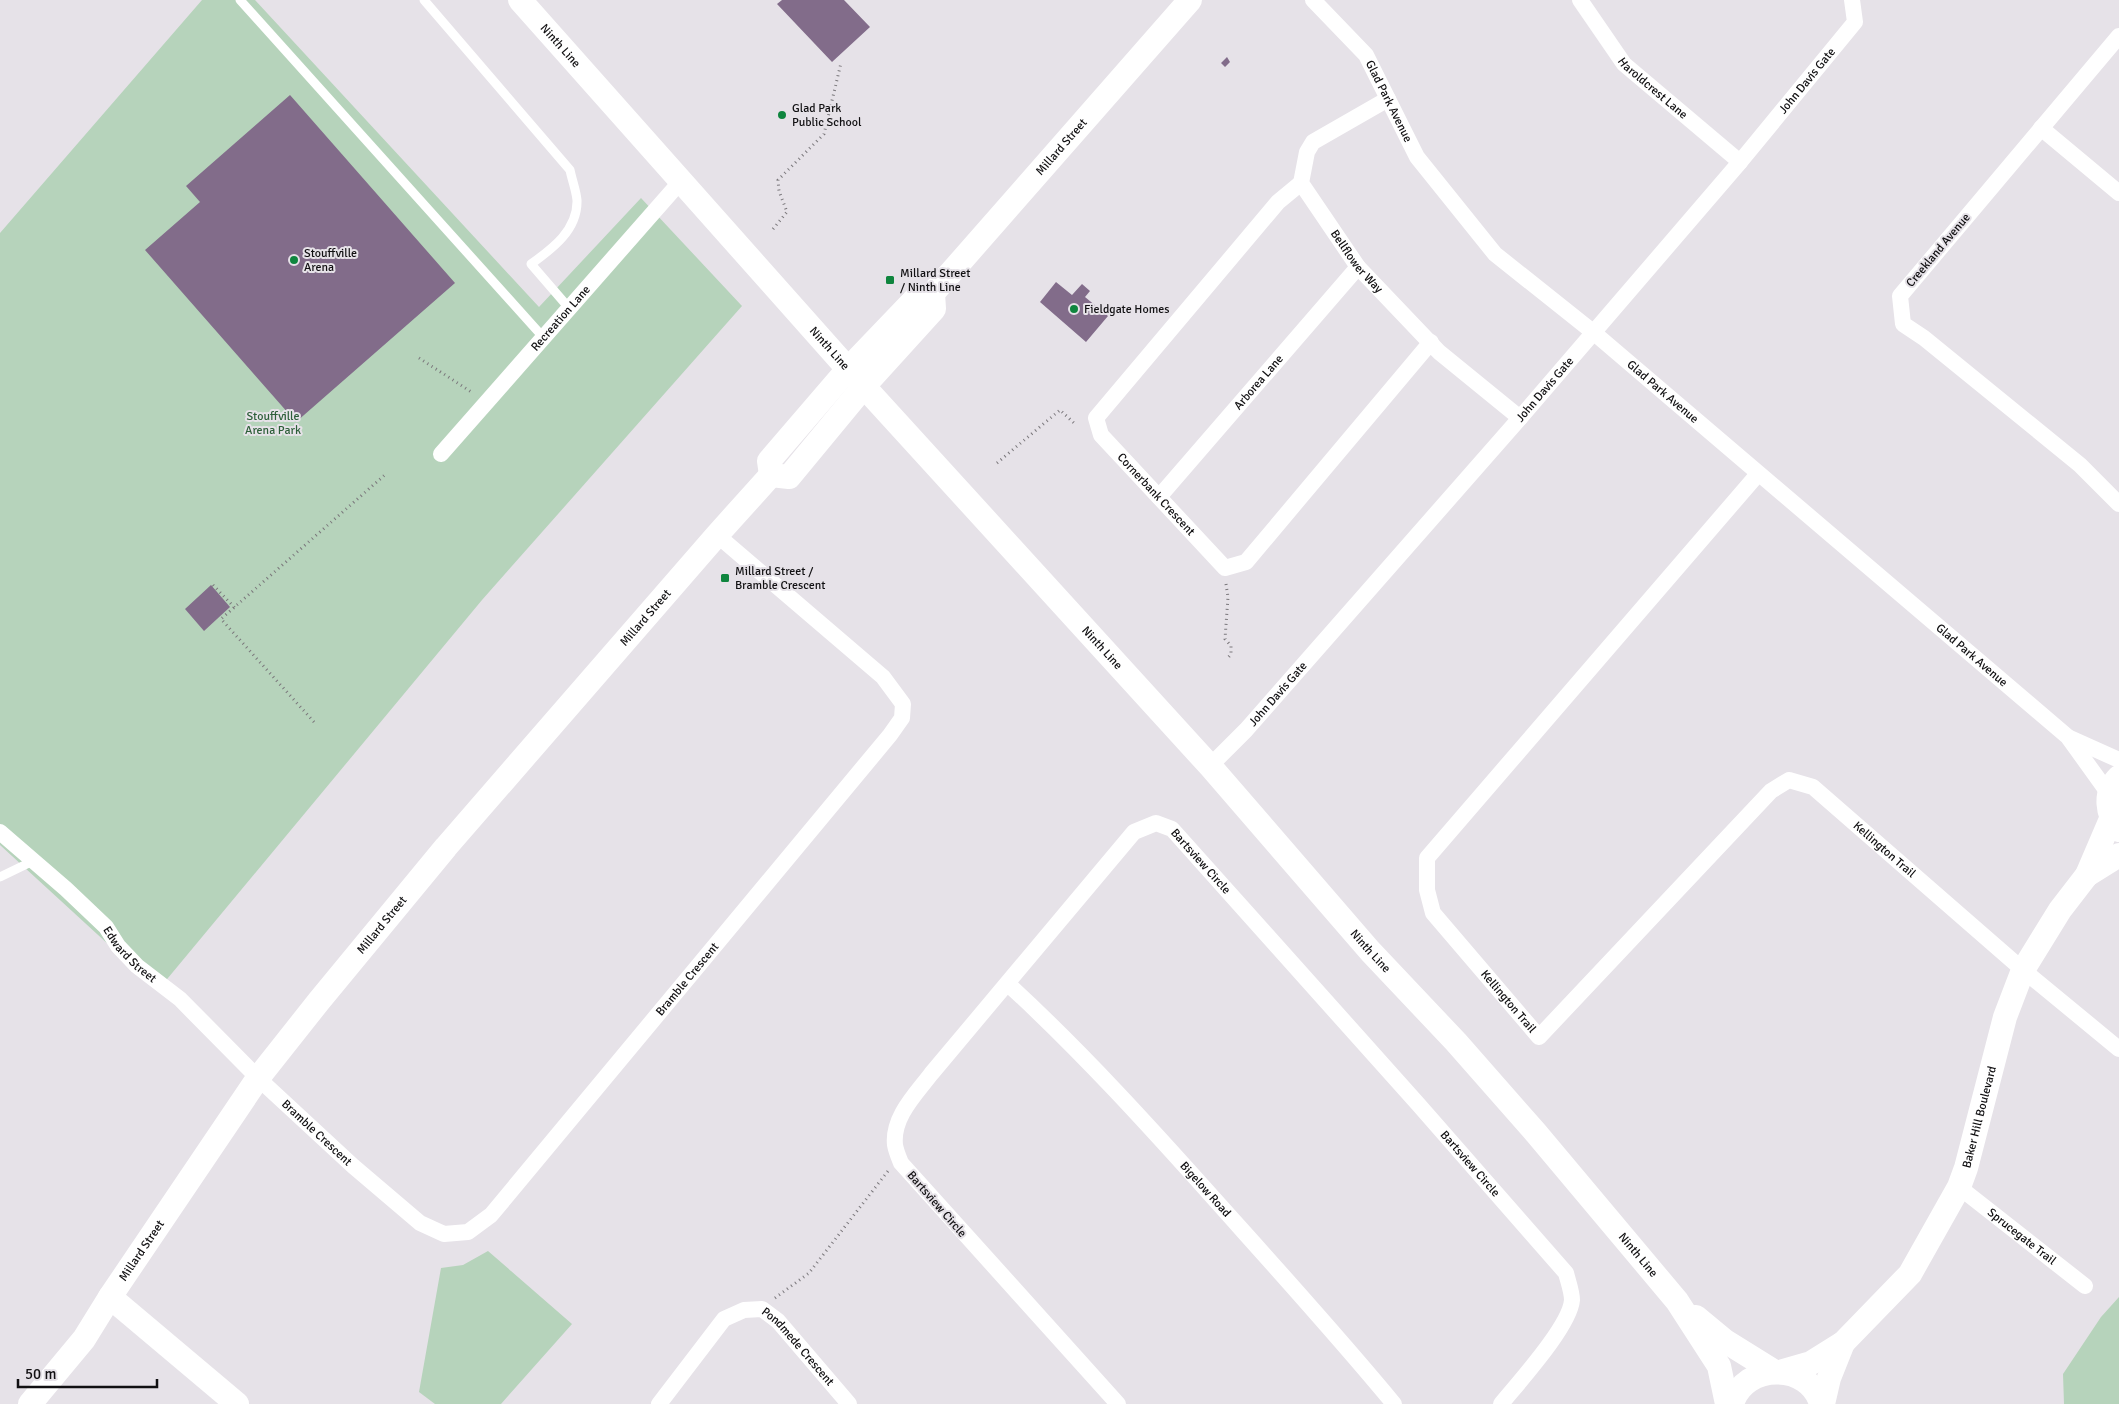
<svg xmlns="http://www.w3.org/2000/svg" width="2119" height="1404" viewBox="0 0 2119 1404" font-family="Signika,sans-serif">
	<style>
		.green { fill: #b6d3bb }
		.building { fill: #826c8a }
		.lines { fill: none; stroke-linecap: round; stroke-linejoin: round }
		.path { stroke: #7a777b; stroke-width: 3; stroke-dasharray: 1 4; stroke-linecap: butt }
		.lane { stroke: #fff; stroke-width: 9 }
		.street { stroke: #fff; stroke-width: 16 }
		.secondary { stroke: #fff; stroke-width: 24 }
		.poi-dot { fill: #0f853e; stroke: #e6e2e8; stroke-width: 2 }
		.labels { text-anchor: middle; stroke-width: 4; stroke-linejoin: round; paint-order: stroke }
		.street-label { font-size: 12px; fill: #111012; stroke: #e6e2e8 }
		.poi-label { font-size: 12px; fill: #111012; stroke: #e6e2e8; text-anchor: start }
		.park-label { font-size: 12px; fill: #2d5f39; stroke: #e6e2e8 }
	</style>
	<rect width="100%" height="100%" fill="#e6e2e8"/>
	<path class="green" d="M202 0H255L539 307 641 198 742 306 482 600 158 990 0 845V233Z
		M488 1251 572 1324 501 1404H435L419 1392 441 1268 463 1265Z
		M2119 1297V1404H2064L2063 1374 2101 1317Z"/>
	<path class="building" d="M782 0H844L870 27 832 62 777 4Z
		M1227 57 1230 62 1225 67 1221 63Z
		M290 95 455 283 296 422 145 250 200 202 186 186Z
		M1056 282 1072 295 1082 284 1090 291 1085 297 1108 316 1086 342 1040 302Z
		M211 585 230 607 204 631 185 609Z"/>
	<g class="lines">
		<path class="path" d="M773 229 787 212 779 191 778 180 824 134 841 63
			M419 358 473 393
			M997 463 1060 410 1074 423
			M1226 584 1228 597 1225 639 1231 646V654L1227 659
			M213 585 235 608
			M314 722 221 619 387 473
			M775 1298 809 1273 888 1171"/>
		<path class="lane" d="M240 0 543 337
			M424 0 570 170C572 180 576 190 577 200 578 230 552 249 531 264L569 308
			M0 877 33 861"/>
		<g class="street">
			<path id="s1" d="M1313 0 1366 55 1417 157 1495 254 1593 332 2068 737 2109 794"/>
			<path id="s2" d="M1580 0 1624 64 1740 162"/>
			<path d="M2119 36 1900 296 1903 324 1924 338 2080 465 2119 504"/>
			<path id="s3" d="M1388 99 1313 142 1307 152 1301 183 1358 267 1439 352 1520 418"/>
			<path d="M2041 128 2119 193"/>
			<path id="s4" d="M1301 183 1278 202 1096 418 1101 435 1225 568 1246 562 1431 342"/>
			<path id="s5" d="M441 454 681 181"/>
			<path id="s6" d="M1758 474 1427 858V890L1433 913 1539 1037 1771 791 1789 780 1813 787 2023 970 2119 1049"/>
			<path id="s7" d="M1159 497 1358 267"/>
			<path d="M2070 738 2119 760"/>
			<path id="s8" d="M1210 766 1246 730 1520 418 1740 162 1855 22 1852 0"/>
			<path id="s9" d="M0 832 66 889 106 927 118 946 137 966 180 999 258 1078 353 1166 420 1223 444 1234 468 1232 491 1215 890 735 902 718 903 704 883 677 717 535"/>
			<path id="s10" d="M1008 984C1082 1052 1150 1127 1217 1202 1277 1269 1337 1335 1394 1404"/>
			<path id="s11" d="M1959 1187 2085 1286"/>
			<path id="s12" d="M659 1404 724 1319 744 1310 762 1309 778 1321 849 1404"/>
			<path id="s13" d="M1118 1404 901 1163C899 1158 896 1151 895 1145 892 1117 916 1094 931 1074L1134 832 1156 823 1172 829 1418 1104 1566 1273C1568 1281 1572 1292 1572 1300 1570 1326 1519 1382 1501 1404"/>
		</g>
		<g class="secondary">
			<path id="s14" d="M520 0 848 369 1210 766 1370 951 1456 1042 1536 1133 1677 1301 1719 1366 1727 1404"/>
			<path id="s15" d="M771 475 769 461 848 369 916 298 933 293 1190 0"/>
			<path d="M771 475 789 477 865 385 934 309 933 293"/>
			<path d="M2119 777C2103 793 2107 814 2119 830"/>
			<path d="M2087 875 2119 855"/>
			<path d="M110 1297 237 1404"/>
			<path d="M1696 1317 1725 1341 1775 1372"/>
			<path id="s16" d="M1780 1372 1811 1363 1843 1343 1910 1274 1959 1187 1966 1168 2005 1017 2023 970 2060 910 2087 875 2111 819"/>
			<path id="s17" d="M30 1404 84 1339 110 1297 258 1078 319 1001 446 847 717 535 771 475"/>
			<path d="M1732 1404C1744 1362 1810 1362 1821 1404"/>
			<path d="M1823 1404 1829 1378 1843 1343"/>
		</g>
	</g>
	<g class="poi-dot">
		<circle cx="782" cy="115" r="5"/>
		<circle cx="294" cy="260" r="5"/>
		<rect x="885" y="275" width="10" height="10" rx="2.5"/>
		<circle cx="1074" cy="309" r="5"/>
		<rect x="720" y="573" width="10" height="10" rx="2.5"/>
	</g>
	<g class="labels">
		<g class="street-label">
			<text dy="4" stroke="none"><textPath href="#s14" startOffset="61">Ninth Line</textPath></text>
			<text dy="4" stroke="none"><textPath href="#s8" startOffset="909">John Davis Gate</textPath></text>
			<text dy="4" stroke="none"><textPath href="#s2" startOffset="115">Haroldcrest Lane</textPath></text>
			<text dy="4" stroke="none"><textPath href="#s1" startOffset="128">Glad Park Avenue</textPath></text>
			<text dy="4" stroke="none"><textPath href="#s15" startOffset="446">Millard Street</textPath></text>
			<text transform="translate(1938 250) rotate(-50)" y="4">Creekland Avenue</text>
			<text dy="4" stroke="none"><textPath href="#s3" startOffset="226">Bellflower Way</textPath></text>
			<text dy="4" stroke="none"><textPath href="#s5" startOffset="181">Recreation Lane</textPath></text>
			<text dy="4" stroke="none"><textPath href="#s14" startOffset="466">Ninth Line</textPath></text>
			<text dy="4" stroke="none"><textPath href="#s7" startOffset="152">Arborea Lane</textPath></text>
			<text dy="4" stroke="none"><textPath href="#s8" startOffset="504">John Davis Gate</textPath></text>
			<text dy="4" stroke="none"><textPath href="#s1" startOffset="532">Glad Park Avenue</textPath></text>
			<text dy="4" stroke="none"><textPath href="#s4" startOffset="411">Cornerbank Crescent</textPath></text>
			<text dy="4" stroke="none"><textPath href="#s17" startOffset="1000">Millard Street</textPath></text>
			<text dy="4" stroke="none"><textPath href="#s14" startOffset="871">Ninth Line</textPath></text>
			<text dy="4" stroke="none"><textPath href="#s1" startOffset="938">Glad Park Avenue</textPath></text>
			<text dy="4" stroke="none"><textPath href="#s8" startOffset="99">John Davis Gate</textPath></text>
			<text dy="4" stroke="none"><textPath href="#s6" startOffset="1205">Kellington Trail</textPath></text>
			<text dy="4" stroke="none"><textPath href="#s13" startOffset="825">Bartsview Circle</textPath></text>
			<text dy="4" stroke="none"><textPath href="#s17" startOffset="595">Millard Street</textPath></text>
			<text dy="4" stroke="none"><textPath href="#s14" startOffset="1276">Ninth Line</textPath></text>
			<text dy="4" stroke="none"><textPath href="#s9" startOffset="179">Edward Street</textPath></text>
			<text dy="4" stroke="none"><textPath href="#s9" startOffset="961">Bramble Crescent</textPath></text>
			<text dy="4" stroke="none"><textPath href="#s6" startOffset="679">Kellington Trail</textPath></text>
			<text dy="4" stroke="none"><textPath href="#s16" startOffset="339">Baker Hill Boulevard</textPath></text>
			<text dy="4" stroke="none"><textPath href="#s9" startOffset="438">Bramble Crescent</textPath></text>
			<text dy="4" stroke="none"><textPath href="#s13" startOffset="1230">Bartsview Circle</textPath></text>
			<text dy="4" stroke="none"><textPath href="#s10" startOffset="285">Bigelow Road</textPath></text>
			<text transform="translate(937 1204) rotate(49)" y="4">Bartsview Circle</text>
			<text dy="4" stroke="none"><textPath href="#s11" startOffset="80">Sprucegate Trail</textPath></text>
			<text dy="4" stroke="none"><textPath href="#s17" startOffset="190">Millard Street</textPath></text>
			<text dy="4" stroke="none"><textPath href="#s14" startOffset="1681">Ninth Line</textPath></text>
			<text dy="4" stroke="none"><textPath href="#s12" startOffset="199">Pondmede Crescent</textPath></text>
		</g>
		<g class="poi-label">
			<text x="792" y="112">Glad Park<tspan x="792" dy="14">Public School</tspan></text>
			<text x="304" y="257">Stouffville<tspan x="304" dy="14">Arena</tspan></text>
			<text x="900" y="277">Millard Street<tspan x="900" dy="14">/ Ninth Line</tspan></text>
			<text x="1084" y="313">Fieldgate Homes</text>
			<text x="735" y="575">Millard Street /<tspan x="735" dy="14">Bramble Crescent</tspan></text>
		</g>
		<g class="park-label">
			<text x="273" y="420">Stouffville<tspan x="273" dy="14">Arena Park</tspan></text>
		</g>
	</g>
	<path d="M18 1379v8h139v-8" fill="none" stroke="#111012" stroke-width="2.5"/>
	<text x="25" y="1379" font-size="15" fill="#111012" stroke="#e6e2e8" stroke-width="4" paint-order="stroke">50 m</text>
</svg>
